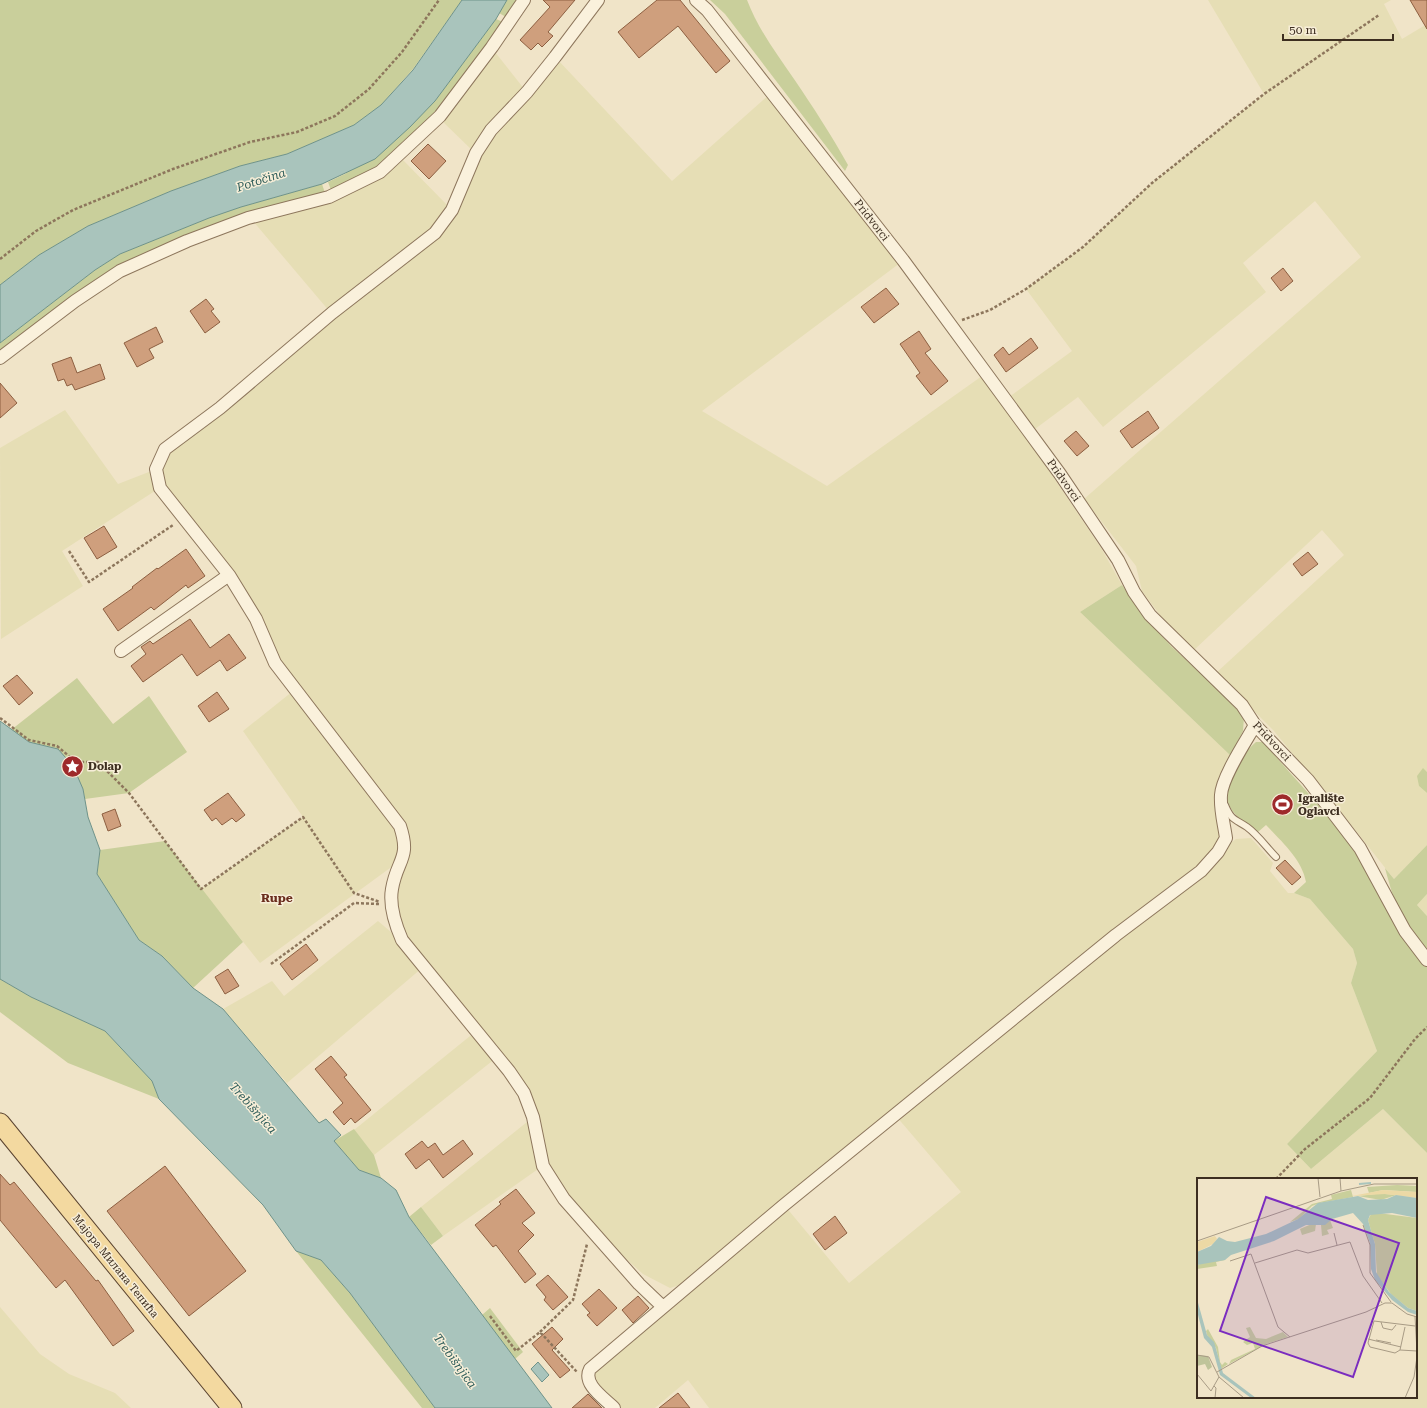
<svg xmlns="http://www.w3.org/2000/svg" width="1427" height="1408" viewBox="0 0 1427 1408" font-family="'Roboto Serif',serif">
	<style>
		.farmland { fill: #e6deb5; fill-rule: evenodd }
		.green { fill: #c9cf9b }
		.water { fill: #a9c4bc; stroke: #6f938a }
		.building { fill: #cf9f7d; stroke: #8d5f41 }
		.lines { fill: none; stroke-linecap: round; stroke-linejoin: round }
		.service-casing { stroke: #8d765c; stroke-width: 8 }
		.minor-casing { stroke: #8d765c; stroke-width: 14 }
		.primary-casing { stroke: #5b4430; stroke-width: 21 }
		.path { stroke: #8d765c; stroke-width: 2.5; stroke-dasharray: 3 2; stroke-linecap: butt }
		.service { stroke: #faf1dc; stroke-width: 6 }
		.minor { stroke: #faf1dc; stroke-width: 12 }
		.primary { stroke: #f3d9a0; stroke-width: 19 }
		.labels { text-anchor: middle; stroke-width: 3; stroke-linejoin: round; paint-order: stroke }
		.street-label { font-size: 11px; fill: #3d2e20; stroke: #f7eed8 }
		.poi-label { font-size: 11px; font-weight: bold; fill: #3d2e20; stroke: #f7eed8; text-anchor: start }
		.water-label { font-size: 12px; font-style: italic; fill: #2f5d5a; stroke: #f7eed8 }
		.neighbourhood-label { font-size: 12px; font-weight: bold; fill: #6b2e1e; stroke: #f7eed8 }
		.inset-river { fill: none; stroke: #a9c4bc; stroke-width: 2 }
		.inset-road { fill: none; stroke: #a89b85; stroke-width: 1 }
		.view { fill: #7b2cbf; fill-opacity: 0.15; stroke: #7b2cbf; stroke-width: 2 }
		.inset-edge { fill: none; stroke: #3d2e20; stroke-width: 2 }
	</style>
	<rect width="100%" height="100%" fill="#f0e4c8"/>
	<path class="farmland" d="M1208 0H1391L1384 4 1402 39 1427 24V772L1423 769 1419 786 1427 793V845L1394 879 1348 821 1274 731 1216 673 1344 555 1322 530 1194 650 1168 626 1142 591 1136 566 1084 499 1361 257 1315 201 1243 263 1266 292 1103 427 1078 397 1035 429 1009 397 1072 351 1026 289 1083 247 1152 183 1264 94Z
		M495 52 525 90 474 152 442 121Z
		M557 59 672 181 770 94 900 263 702 411 827 486 982 376 1031 444 1101 548 1122 585 1080 612 1231 756 1220 835 1216 851 1199 870 704 1270 680 1285 670 1288 643 1274 592 1228 544 1165 535 1116 403 939 394 906 407 841 296 689 266 638 162 487 158 469 167 450 436 235 478 154Z
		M402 159 450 208 434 232 330 312 253 221 325 203Z
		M65 410 118 484 154 470 158 489 62 551 83 586 1 639 0 448Z
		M293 691 398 827 401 860 260 963 201 889 303 817 243 731Z
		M1251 838 1273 863 1270 871 1288 893H1294L1310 899 1353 949 1357 963 1351 983 1377 1051 1287 1144 1311 1169 1383 1109 1427 1153V1408H709L688 1380 655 1408H614L591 1381V1370L785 1206 849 1283 961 1192 896 1116 1224 848 1236 839ZM1198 1179H1416V1397H1198Z
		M1427 894V916L1417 905Z
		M378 921 398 938 422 968 287 1083 223 1009 272 981 284 996Z
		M475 1032 496 1058 374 1155 354 1130Z
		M532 1118 541 1167 443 1236 421 1207Z
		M0 1307 40 1354 69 1374 115 1393 131 1408H0Z"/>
	<path class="green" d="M0 0H462L413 69 381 105 354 125 287 154 240 166 171 191 88 226 39 255 0 285Z
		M507 0H516L506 17 499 13Z
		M710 0H747C758 29 777 54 794 79 813 107 832 136 848 165L845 171 725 14Z
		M496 19 503 22 435 114 377 168 331 190 328 182 345 174 435 101Z
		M322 184 325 193 185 236 117 265 73 296 0 352V343L95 270 120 254 209 218 241 207Z
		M1122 585 1143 615 1172 647 1234 703 1244 717 1243 731 1231 756 1080 612Z
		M77 678 113 724 149 696 187 752 129 793 85 799 83 789 58 749 29 742 11 730Z
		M1256 742H1264C1294 780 1330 813 1356 854 1380 892 1395 935 1427 967V1153L1383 1109 1311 1169 1287 1144 1377 1051 1351 983 1357 963 1353 949 1310 899 1294 893 1306 882C1302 859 1281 841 1266 825L1258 832C1248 824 1236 818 1230 807 1218 788 1241 755 1256 742Z
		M1423 768 1427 772V793L1419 786 1417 776Z
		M165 841 243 942 193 988 162 956 139 940 97 874 100 850Z
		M1427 845V894L1417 905 1427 916V954C1404 930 1393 899 1385 868L1394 879Z
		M0 979 31 997 105 1031 152 1081 159 1099 68 1063 0 1012Z
		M354 1129 374 1155 381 1178 359 1170 334 1141Z
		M421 1207 443 1236 431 1245 409 1217Z
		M296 1251 321 1260 350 1293 435 1408H422Z
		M490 1308 523 1352 515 1359 482 1315Z"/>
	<path class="water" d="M462 0H507L496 19 435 101 410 127 375 159 322 184 241 207 209 218 120 254 95 270 0 343V285L39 255 88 226 171 191 240 166 287 154 354 125 381 105 413 70Z
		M0 721 29 742 58 749 73 766 83 789 88 817 100 850 97 874 139 940 162 956 193 988 223 1009 319 1123 326 1119 341 1135 334 1141 359 1170 381 1178 396 1190 409 1217 552 1408H435L350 1293 321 1260 296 1251 263 1205 159 1099 152 1081 105 1031 31 997 0 979Z
		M538 1362 549 1375 542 1382 531 1369Z"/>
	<path class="building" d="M543 0H575L548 32 553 36 542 47 538 43 531 50 520 40 550 7Z
		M657 0H680L730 61 716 73 678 26 639 58 618 32Z
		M1410 0H1427V29Z
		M428 144 446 161 429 179 411 161Z
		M1283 268 1293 281 1281 291 1271 278Z
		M886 288 899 304 874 323 861 307Z
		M206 299 214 309 211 311 220 322 205 333 190 311Z
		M156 327 163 342 149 349 154 358 137 367 124 343Z
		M919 331 931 349 925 353 948 381 931 395 916 376 920 373 900 344Z
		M1031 338 1038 348 1006 372 994 355 1003 347 1009 355Z
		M71 357 77 373 100 364 105 379 75 390 72 384 67 386 64 379 58 381 52 364Z
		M0 383 17 403 0 418Z
		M1148 411 1159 428 1132 448 1120 431Z
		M1076 431 1089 446 1077 456 1064 441Z
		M104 526 117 547 97 559 84 538Z
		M186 549 205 576 188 588 186 585 154 610 151 607 118 631 103 609 133 588 132 587 157 568 158 569Z
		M1308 552 1318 564 1302 576 1293 564Z
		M190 619 210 648 229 634 246 658 227 671 220 660 197 676 182 654 143 682 131 666 146 654 141 647 150 641 153 644Z
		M17 675 33 693 19 705 3 686Z
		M217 692 229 709 209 722 198 706Z
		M228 793 245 815 236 822 232 818 222 825 216 818 212 821 204 810Z
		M115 809 121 826 108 831 102 814Z
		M1285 860 1301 877 1292 885 1276 868Z
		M306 944 318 960 292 980 280 964Z
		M228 969 239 986 225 994 215 977Z
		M331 1056 347 1075 344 1077 371 1110 355 1123 351 1118 344 1125 333 1112 343 1103 315 1069Z
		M463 1140 473 1154 443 1178 429 1159 416 1169 405 1154 422 1141 428 1148 435 1143 443 1155Z
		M165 1166 246 1271 189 1316 107 1211Z
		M0 1174 10 1185 14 1182 96 1281 98 1280 134 1331 113 1346 65 1280 56 1288 0 1220Z
		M516 1189 535 1213 522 1223 534 1235 518 1251 536 1274 525 1283 496 1245 493 1247 475 1225 501 1204 499 1202Z
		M835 1216 847 1233 825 1250 813 1234Z
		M548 1275 568 1297 553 1310 544 1300 546 1297 536 1285Z
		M599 1289 617 1308 597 1326 587 1315 590 1313 582 1304Z
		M638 1296 649 1308 633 1323 622 1310Z
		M552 1327 563 1339 552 1350 570 1370 560 1378 532 1344Z
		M678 1393 690 1408H659Z
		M588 1394 602 1408H572Z"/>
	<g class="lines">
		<defs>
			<path id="service" d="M1225 805C1231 820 1235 819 1247 827 1258 835 1267 848 1276 857"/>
			<path id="minor" d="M598 0 555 57 527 92 491 130 476 153 452 210 435 233 332 313 220 408 165 449 156 469 160 488 229 575 256 619 275 663 400 826C411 859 397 859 392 889 389 906 395 924 402 940L509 1071 524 1093 533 1117 543 1166 564 1199 639 1284 662 1306
				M696 0 707 10 903 260 1060 474 1118 560 1134 592 1150 615 1242 705 1255 725 1308 780 1360 848 1405 931 1427 960
				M0 358 75 301 120 271 187 241 248 218 329 197 380 172 440 116 492 47 524 0
				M121 651 229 575
				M614 1408C604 1398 582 1384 590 1369L784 1205 1116 935 1201 871 1218 852 1226 838C1224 824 1220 810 1221 795 1222 777 1246 741 1255 725"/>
			<path id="primary" d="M0 1123 232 1408"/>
		</defs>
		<use href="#service" class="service-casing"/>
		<use href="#minor" class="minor-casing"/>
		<use href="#primary" class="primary-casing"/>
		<path class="path" d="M0 259 36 231 73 210 173 169 250 142 297 132 335 116 369 89 402 52 439 0
			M962 320 990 310 1026 289 1083 247 1152 183 1264 94 1379 15
			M69 551 89 582 173 525
			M0 718 29 740 57 746 76 762H98L129 793 201 889 303 817 354 893 380 902
			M271 964 354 903 379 904
			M1276 1179 1305 1149 1370 1098 1415 1039 1427 1027
			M490 1316 516 1351 540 1332 577 1372
			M540 1332 573 1300 587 1244"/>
		<use href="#service" class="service"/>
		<use href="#minor" class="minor"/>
		<use href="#primary" class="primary"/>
	</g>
	<defs>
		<symbol id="sight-disc" viewBox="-11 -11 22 22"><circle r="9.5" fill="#9e2a2b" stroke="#f7eed8"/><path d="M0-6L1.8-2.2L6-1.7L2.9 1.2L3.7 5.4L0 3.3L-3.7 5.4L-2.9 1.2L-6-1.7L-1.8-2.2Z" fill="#fff"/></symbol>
		<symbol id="stadium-disc" viewBox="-11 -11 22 22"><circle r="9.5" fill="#9e2a2b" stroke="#f7eed8"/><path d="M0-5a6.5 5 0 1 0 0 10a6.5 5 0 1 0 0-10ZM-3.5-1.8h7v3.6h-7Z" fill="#fff"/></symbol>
	</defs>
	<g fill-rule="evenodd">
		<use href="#sight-disc" x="60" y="754" width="25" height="25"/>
		<use href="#stadium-disc" x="1270" y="792" width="25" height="25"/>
	</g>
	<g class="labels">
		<g class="street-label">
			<text transform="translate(872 220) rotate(52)" y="4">Pridvorci</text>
			<text transform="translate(1064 480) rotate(55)" y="4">Pridvorci</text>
			<text transform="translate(1272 741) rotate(47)" y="4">Pridvorci</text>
			<text transform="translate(116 1266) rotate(51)" y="4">Мајора Милана Тепића</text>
		</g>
		<g class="poi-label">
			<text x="88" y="770">Dolap</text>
			<text x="1298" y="802">Igralište<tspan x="1298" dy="13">Oglavci</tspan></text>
		</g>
		<g class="water-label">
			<text transform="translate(261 180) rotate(-18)" y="4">Potočina</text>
			<text transform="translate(253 1108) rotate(48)" y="4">Trebišnjica</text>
			<text transform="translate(455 1361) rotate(54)" y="4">Trebišnjica</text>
		</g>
		<g class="neighbourhood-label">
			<text x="277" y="902">Rupe</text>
		</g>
	</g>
	<g transform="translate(1197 1178)">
		<rect width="220" height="220" fill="#f0e4c8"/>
		<path d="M200 7 220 8V14L186 12 172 15 170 9ZM154 12 156 19 123 25 115 28 102 41 93 44 115 26 135 21 134 17ZM179 16H188L199 17 184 22 161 18ZM181 35 220 40V133L211 130 194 116 180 97 178 66 171 42 174 36ZM133 42 136 50 130 52 132 56 125 58 124 47ZM117 45 119 46 118 53 105 57 103 51ZM20 81 28 82 19 84 20 88 0 91V87ZM53 149 59 160 69 161 86 154 91 159 69 166 32 186 34 182 58 171 56 165 50 167 46 164 53 159 49 150ZM11 151 21 169 23 184 25 187 28 184 31 186 24 191 19 170 10 157 9 153Z" fill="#c9cf9b"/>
		<path d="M186 12 220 14V20L188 16 155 18ZM18 58 20 61 16 66 0 74V64Z" fill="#ecd9a5"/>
		<path d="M0 177 11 178 15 189 11 192 8 186 0 188Z" fill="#bfc49a"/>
		<path d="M199 17 220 20V40L195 35 173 37 171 42 178 66 179 94 192 114 211 130 220 133V137L211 134 195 122 178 102 174 91 173 65 166 46 156 35 135 41 128 47H109L77 63 34 77 28 82 0 87V74L14 68 22 59 30 63 38 64 69 56 101 41 121 25 161 18 171 22 190 21ZM0 121 10 157 17 164 26 195 59 220H54L23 197 15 169 7 160 0 133Z" fill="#a9c4bc"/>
		<path class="inset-river" d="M162 6 174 5"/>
		<path class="inset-road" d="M121 0 123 19M143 0 144 13M161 0H189M166 47 173 67V95L194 124M137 55 140 67M0 63 144 13 177 6H220M33 83 54 76 81 149 93 159M58 85 100 72 111 75 153 64 166 98 185 125M218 138 220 174M184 144 186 150 195 152 199 147M218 148 177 143 171 165 173 169 198 175 203 172 220 173M171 161 204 169M179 162 194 165M203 172 208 149M0 177 12 179 22 199 47 220M20 194 65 168 169 134 188 125H195L210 136 220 139M0 196 14 213 22 199M17 208 19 210 18 220M208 220 217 199 220 179"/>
		<path class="view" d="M69 19 202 65 156 199 23 153Z"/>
		<rect width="220" height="220" class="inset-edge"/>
	</g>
	<path d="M1283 34v6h110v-6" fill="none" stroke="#3d2e20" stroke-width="2"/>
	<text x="1289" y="34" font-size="12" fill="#3d2e20" stroke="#f7eed8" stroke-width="3" paint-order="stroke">50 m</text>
</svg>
